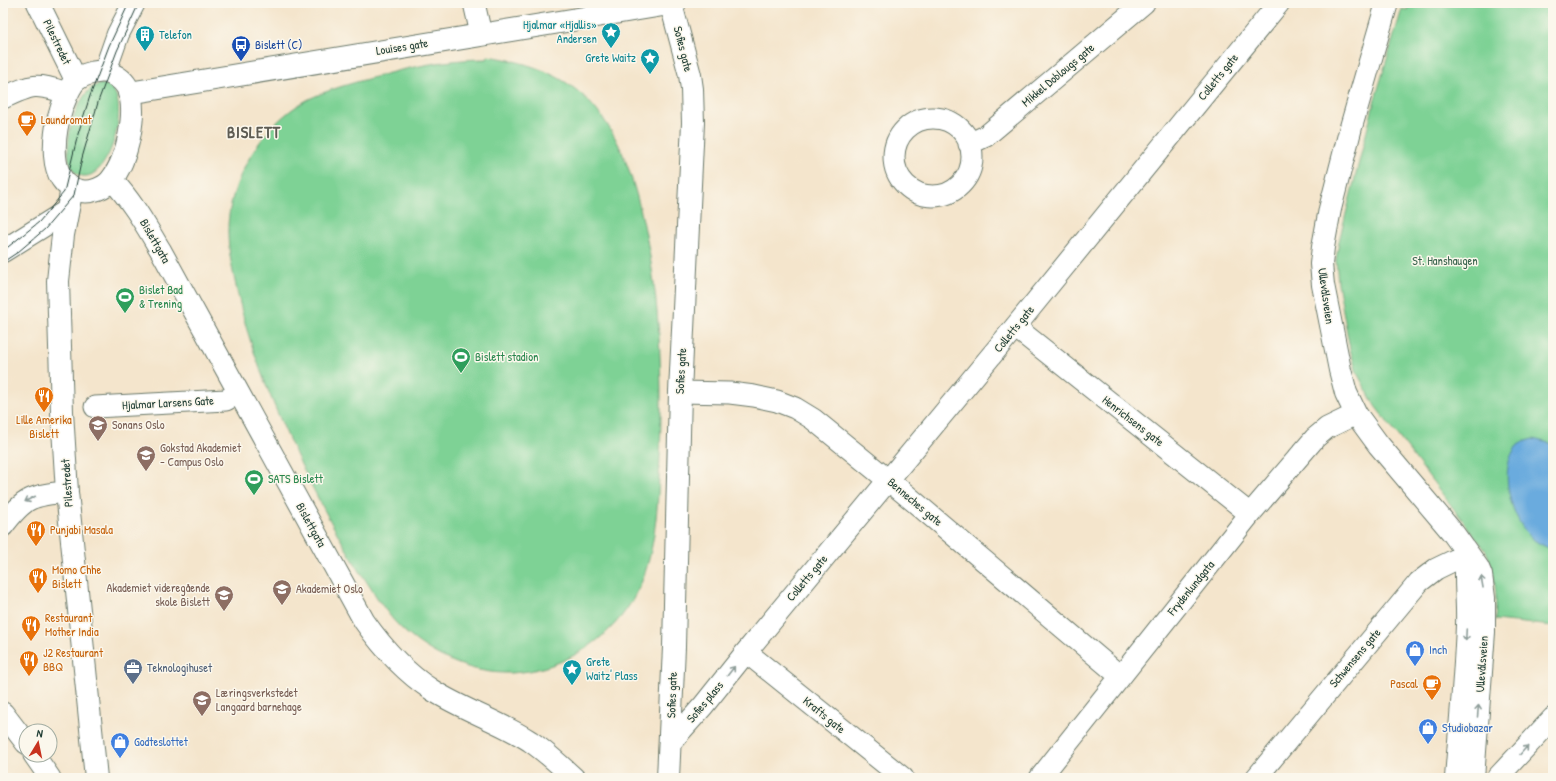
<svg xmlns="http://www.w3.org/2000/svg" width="1556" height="781" viewBox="0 0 1556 781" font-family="'Patrick Hand',sans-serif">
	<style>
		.green { fill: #7ed295; stroke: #4e8864 }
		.water { fill: #6babde; stroke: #457489 }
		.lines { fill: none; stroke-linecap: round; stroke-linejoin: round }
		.minor-casing { stroke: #6a7869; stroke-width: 23 }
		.tertiary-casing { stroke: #6a7869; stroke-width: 24 }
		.secondary-casing { stroke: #6a7869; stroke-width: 24 }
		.minor { stroke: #fff; stroke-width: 21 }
		.tertiary { stroke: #fff; stroke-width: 22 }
		.secondary { stroke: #fff; stroke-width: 22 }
		.tram { stroke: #1f3d34; stroke-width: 1 }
		.oneway { stroke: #8f9e9a }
		.labels { text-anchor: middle; stroke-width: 3; stroke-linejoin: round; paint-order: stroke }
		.culture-label { font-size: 12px; fill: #0d838f; stroke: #fbf7ec; text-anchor: end }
		.street-label { font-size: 12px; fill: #1f3d34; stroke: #fbf7ec }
		.transit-label { font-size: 12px; fill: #164399; stroke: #fbf7ec; text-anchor: start }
		.food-label { font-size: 12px; fill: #c56008; stroke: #fbf7ec; text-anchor: start }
		.park-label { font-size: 12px; fill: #37624c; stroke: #fbf7ec }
		.leisure-label { font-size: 12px; fill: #27864d; stroke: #fbf7ec; text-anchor: start }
		.education-label { font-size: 12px; fill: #785e54; stroke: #fbf7ec; text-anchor: start }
		.shop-label { font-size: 12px; fill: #366cbe; stroke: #fbf7ec; text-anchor: start }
		.service-label { font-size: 12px; fill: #4e5e75; stroke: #fbf7ec; text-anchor: start }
		.district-label { font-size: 16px; font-weight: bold; letter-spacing: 1px; fill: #5e5c53; stroke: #fbf7ec }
	</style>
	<rect width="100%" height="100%" fill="#fbf7ec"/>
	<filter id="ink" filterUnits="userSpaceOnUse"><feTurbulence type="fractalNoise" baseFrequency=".025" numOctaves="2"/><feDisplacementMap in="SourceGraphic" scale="8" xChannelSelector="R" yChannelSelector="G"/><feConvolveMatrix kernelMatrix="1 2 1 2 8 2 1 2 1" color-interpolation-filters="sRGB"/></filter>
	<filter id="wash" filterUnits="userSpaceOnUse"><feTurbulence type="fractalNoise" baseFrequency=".012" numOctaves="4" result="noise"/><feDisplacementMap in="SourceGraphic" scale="16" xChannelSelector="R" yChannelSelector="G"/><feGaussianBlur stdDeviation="0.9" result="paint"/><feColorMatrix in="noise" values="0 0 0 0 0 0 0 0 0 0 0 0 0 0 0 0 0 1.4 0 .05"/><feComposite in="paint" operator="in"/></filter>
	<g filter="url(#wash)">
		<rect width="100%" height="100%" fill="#f4e5cc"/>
		<path class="green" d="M1409 3H1553V626L1495 620C1497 596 1496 574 1486 551L1375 406 1357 373 1350 349 1338 283 1336 260 1339 241 1375 99 1402 9 1407 10Z
			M488 56C532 63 570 76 598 112 622 141 632 177 641 212 660 291 663 375 660 456 658 497 657 543 642 581 621 634 566 671 510 673 471 674 432 656 403 630 391 619 381 604 372 590 342 545 317 498 294 450 270 398 249 346 237 291 233 271 228 252 228 232 227 182 263 123 307 100 327 90 349 84 371 78 409 67 447 59 487 59Z
			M101 84C135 84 114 174 86 176 53 179 70 89 101 84Z"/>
		<path class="water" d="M1533 439 1553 444V550C1547 547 1539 544 1534 540 1511 522 1496 467 1518 445 1522 442 1528 440 1533 439Z"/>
	</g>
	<g filter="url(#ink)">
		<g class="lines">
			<defs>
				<path id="minor" d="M474 3 481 34
					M3 98C33 84 35 83 67 93
					M894 157a39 39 0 1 1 78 0a39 39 0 1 1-78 0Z
					M969 144 986 136 1144 3
					M112 180C132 201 146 226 161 251L364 621C383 648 404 672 432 690 463 710 499 721 530 741 546 752 560 765 574 778
					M1015 327 1250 514
					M680 392 730 393 754 396 777 401 795 408 813 419 904 493 1120 676
					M95 407 226 400 238 393
					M3 526C25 497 32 495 67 492
					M746 652 903 778
					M3 713 26 743
					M670 743 703 706 746 652 1015 327 1279 3
					M34 755 50 778
					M1040 778 1250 514 1315 438 1327 428 1356 414
					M1256 778 1419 582 1436 569 1467 554
					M1497 778 1553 718"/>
				<path id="tertiary" d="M38 3 76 80
					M129 93 675 3
					M3 251 67 211
					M668 778 674 647 680 392 693 123 692 89 690 75 671 4"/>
				<path id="secondary" d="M1387 3 1351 127 1330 209 1323 247 1321 264 1323 285 1340 370 1346 393 1356 414 1378 444 1453 533 1478 568 1481 575 1484 598V632L1473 778
					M105 71C114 75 122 78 127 87 139 109 127 161 111 180 105 188 91 193 81 191 45 185 54 131 62 107 66 97 69 87 76 80 85 73 95 72 105 71Z
					M105 71 118 34 134 3
					M72 188 63 235 58 281 62 412 67 492 96 778
					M1456 778C1460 727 1465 676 1467 625 1468 601 1464 578 1467 554"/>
			</defs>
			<use href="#minor" class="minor-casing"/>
			<use href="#tertiary" class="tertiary-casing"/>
			<use href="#secondary" class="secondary-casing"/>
			<use href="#minor" class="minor"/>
			<use href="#tertiary" class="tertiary"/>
			<use href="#secondary" class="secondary"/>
			<path class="tram" d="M3 251 39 222 64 192 78 134 90 96 109 46 129 3
				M3 262 18 252 45 229 74 195 82 158 99 99 117 51 139 3"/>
		</g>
		<defs><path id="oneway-shaft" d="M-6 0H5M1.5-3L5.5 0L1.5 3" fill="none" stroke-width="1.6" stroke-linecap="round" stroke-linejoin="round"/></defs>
		<g class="oneway">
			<use href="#oneway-shaft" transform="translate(30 499) rotate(153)"/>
			<use href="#oneway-shaft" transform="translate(1482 582) rotate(-100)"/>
			<use href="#oneway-shaft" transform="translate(1466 635) rotate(93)"/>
			<use href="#oneway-shaft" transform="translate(731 671) rotate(-52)"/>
			<use href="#oneway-shaft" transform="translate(1478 711) rotate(-85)"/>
			<use href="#oneway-shaft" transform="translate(1524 750) rotate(-48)"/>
		</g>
	</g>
	<defs>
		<symbol id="sight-pin" viewBox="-11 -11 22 30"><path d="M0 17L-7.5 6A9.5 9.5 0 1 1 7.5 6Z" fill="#0f9aa8" stroke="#fbf7ec"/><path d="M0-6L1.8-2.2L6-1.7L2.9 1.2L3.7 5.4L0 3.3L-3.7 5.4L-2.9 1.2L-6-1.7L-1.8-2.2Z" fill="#fff"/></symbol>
		<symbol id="building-pin" viewBox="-11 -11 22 30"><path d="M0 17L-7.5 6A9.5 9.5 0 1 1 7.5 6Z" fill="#0f9aa8" stroke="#fbf7ec"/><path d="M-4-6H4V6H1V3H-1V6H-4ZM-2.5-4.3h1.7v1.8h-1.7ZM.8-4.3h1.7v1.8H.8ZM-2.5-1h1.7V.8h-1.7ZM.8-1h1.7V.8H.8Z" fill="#fff"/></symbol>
		<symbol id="bus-pin" viewBox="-11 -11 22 30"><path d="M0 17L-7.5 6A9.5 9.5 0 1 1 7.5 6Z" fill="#1a4fb4" stroke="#fbf7ec"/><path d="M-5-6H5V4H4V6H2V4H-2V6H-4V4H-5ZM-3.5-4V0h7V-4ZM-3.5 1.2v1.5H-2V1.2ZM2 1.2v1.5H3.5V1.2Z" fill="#fff"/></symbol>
		<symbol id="cafe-pin" viewBox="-11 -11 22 30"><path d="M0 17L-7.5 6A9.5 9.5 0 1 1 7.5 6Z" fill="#e8710a" stroke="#fbf7ec"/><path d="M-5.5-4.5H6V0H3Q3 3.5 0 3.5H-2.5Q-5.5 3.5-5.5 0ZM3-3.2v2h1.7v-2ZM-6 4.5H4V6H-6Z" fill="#fff"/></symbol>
		<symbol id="stadium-pin" viewBox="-11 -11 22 30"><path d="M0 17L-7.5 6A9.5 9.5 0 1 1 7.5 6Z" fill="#2e9e5b" stroke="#fbf7ec"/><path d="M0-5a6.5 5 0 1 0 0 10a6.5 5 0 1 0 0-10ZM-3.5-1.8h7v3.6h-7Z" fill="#fff"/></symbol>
		<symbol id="restaurant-pin" viewBox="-11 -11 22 30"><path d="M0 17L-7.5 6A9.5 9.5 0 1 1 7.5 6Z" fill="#e8710a" stroke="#fbf7ec"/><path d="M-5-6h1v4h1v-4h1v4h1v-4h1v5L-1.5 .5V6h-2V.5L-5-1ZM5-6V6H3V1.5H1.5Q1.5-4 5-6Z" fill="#fff"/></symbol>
		<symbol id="school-pin" viewBox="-11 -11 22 30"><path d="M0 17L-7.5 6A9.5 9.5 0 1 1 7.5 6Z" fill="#8d6e63" stroke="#fbf7ec"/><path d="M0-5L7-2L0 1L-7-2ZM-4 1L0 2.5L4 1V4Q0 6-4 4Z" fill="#fff"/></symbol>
		<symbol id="university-pin" viewBox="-11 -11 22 30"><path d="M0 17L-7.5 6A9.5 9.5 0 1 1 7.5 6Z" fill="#8d6e63" stroke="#fbf7ec"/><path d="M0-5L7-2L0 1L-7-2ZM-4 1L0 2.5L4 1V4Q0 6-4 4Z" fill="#fff"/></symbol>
		<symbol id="shop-pin" viewBox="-11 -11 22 30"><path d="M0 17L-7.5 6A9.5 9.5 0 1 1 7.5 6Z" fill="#3f7fe0" stroke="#fbf7ec"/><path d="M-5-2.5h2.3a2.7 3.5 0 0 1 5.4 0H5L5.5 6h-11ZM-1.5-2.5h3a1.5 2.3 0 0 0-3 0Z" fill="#fff"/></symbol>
		<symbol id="office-pin" viewBox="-11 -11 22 30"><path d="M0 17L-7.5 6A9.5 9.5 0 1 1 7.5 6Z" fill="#5c6f8a" stroke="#fbf7ec"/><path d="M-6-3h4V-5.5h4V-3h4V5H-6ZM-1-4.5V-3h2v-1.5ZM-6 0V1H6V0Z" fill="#fff"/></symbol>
	</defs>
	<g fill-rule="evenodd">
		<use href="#sight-pin" x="600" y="21" width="22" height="30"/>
		<use href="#building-pin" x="134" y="24" width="22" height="30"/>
		<use href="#bus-pin" x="230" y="34" width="22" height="30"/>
		<use href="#sight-pin" x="639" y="47" width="22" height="30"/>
		<use href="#cafe-pin" x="16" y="109" width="22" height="30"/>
		<use href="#stadium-pin" x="114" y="286" width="22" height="30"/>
		<use href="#stadium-pin" x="450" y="346" width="22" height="30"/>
		<use href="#restaurant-pin" x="33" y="385" width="22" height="30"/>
		<use href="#school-pin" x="87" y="414" width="22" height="30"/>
		<use href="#university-pin" x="135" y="444" width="22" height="30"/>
		<use href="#stadium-pin" x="243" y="468" width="22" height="30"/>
		<use href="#restaurant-pin" x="25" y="519" width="22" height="30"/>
		<use href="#restaurant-pin" x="27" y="566" width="22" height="30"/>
		<use href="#school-pin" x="271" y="578" width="22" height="30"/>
		<use href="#school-pin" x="213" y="584" width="22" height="30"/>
		<use href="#restaurant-pin" x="20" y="614" width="22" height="30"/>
		<use href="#shop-pin" x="1404" y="639" width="22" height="30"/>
		<use href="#restaurant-pin" x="18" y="649" width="22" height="30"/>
		<use href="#office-pin" x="122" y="657" width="22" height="30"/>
		<use href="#sight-pin" x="561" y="658" width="22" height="30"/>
		<use href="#cafe-pin" x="1421" y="673" width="22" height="30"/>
		<use href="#school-pin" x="191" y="689" width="22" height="30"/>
		<use href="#shop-pin" x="1417" y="717" width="22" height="30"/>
		<use href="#shop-pin" x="109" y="731" width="22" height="30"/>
	</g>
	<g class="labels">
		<g class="culture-label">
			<text x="597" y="29">Hjalmar «Hjallis»<tspan x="597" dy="14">Andersen</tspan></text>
			<text x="159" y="39" text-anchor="start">Telefon</text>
			<text x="636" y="62">Grete Waitz</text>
			<text x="586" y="666" text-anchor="start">Grete<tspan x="586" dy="14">Waitz' Plass</tspan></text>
		</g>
		<g class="street-label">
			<text transform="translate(57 42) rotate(64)" y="4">Pilestredet</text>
			<text transform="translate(402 47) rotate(-9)" y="4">Louises gate</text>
			<text transform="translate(683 49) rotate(76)" y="4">Sofies gate</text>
			<text transform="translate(1058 75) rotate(-40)" y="4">Mikkel Doblougs gate</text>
			<text transform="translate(1218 77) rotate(-51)" y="4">Colletts gate</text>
			<text transform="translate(155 241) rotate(60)" y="4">Bislettgata</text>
			<text transform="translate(1326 296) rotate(82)" y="4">Ullevålsveien</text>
			<text transform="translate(1014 329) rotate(-51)" y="4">Colletts gate</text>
			<text transform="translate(681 371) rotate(-87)" y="4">Sofies gate</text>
			<text transform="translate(168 403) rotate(-3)" y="4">Hjalmar Larsens Gate</text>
			<text transform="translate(1133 421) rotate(38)" y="4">Henrichsens gate</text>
			<text transform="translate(67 483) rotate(-94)" y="4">Pilestredet</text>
			<text transform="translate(915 502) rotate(40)" y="4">Benneches gate</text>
			<text transform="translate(311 525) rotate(61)" y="4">Bislettgata</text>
			<text transform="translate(807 578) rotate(-50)" y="4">Colletts gate</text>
			<text transform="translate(1191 588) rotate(-51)" y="4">Frydenlundgata</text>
			<text transform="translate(1355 658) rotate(-50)" y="4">Schwensens gate</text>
			<text transform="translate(1482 664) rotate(-86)" y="4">Ullevålsveien</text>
			<text transform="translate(672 695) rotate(-88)" y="4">Sofies gate</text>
			<text transform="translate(705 702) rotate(-50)" y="4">Sofies plass</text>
			<text transform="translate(824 715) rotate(39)" y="4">Krafts gate</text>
		</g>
		<g class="transit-label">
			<text x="255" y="49">Bislett (C)</text>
		</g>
		<g class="food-label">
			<text x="41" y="124">Laundromat</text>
			<text x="44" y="424" text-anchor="middle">Lille Amerika<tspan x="44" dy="14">Bislett</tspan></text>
			<text x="50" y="534">Punjabi Masala</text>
			<text x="52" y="574">Momo Chhe<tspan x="52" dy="14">Bislett</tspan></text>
			<text x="45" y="622">Restaurant<tspan x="45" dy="14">Mother India</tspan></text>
			<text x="43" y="657">J2 Restaurant<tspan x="43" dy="14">BBQ</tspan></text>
			<text x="1418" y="688" text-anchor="end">Pascal</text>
		</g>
		<g class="park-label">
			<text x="1445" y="265">St. Hanshaugen</text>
		</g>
		<g class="leisure-label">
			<text x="139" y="294">Bislet Bad<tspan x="139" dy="14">&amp; Trening</tspan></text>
			<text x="475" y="361">Bislett stadion</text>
			<text x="268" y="483">SATS Bislett</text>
		</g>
		<g class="education-label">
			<text x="112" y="429">Sonans Oslo</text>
			<text x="160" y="452">Gokstad Akademiet<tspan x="160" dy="14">- Campus Oslo</tspan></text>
			<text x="210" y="592" text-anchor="end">Akademiet videregående<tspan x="210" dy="14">skole Bislett</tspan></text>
			<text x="296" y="593">Akademiet Oslo</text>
			<text x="216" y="697">Læringsverkstedet<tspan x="216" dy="14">Langaard barnehage</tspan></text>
		</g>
		<g class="shop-label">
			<text x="1429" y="654">Inch</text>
			<text x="1442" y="732">Studiobazar</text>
			<text x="134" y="746">Godteslottet</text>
		</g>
		<g class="service-label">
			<text x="147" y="672">Teknologihuset</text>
		</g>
		<g class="district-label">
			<text x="254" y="138">BISLETT</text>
		</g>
	</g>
	<rect width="1556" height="781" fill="none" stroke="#fbf7ec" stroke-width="16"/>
	<g transform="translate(38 743) rotate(10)"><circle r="19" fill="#fbf7ec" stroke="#a3ada2"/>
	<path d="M0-3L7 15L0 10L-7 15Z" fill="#c8321e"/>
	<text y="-6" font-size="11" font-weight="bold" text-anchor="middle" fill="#1f3d34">N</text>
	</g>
</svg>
